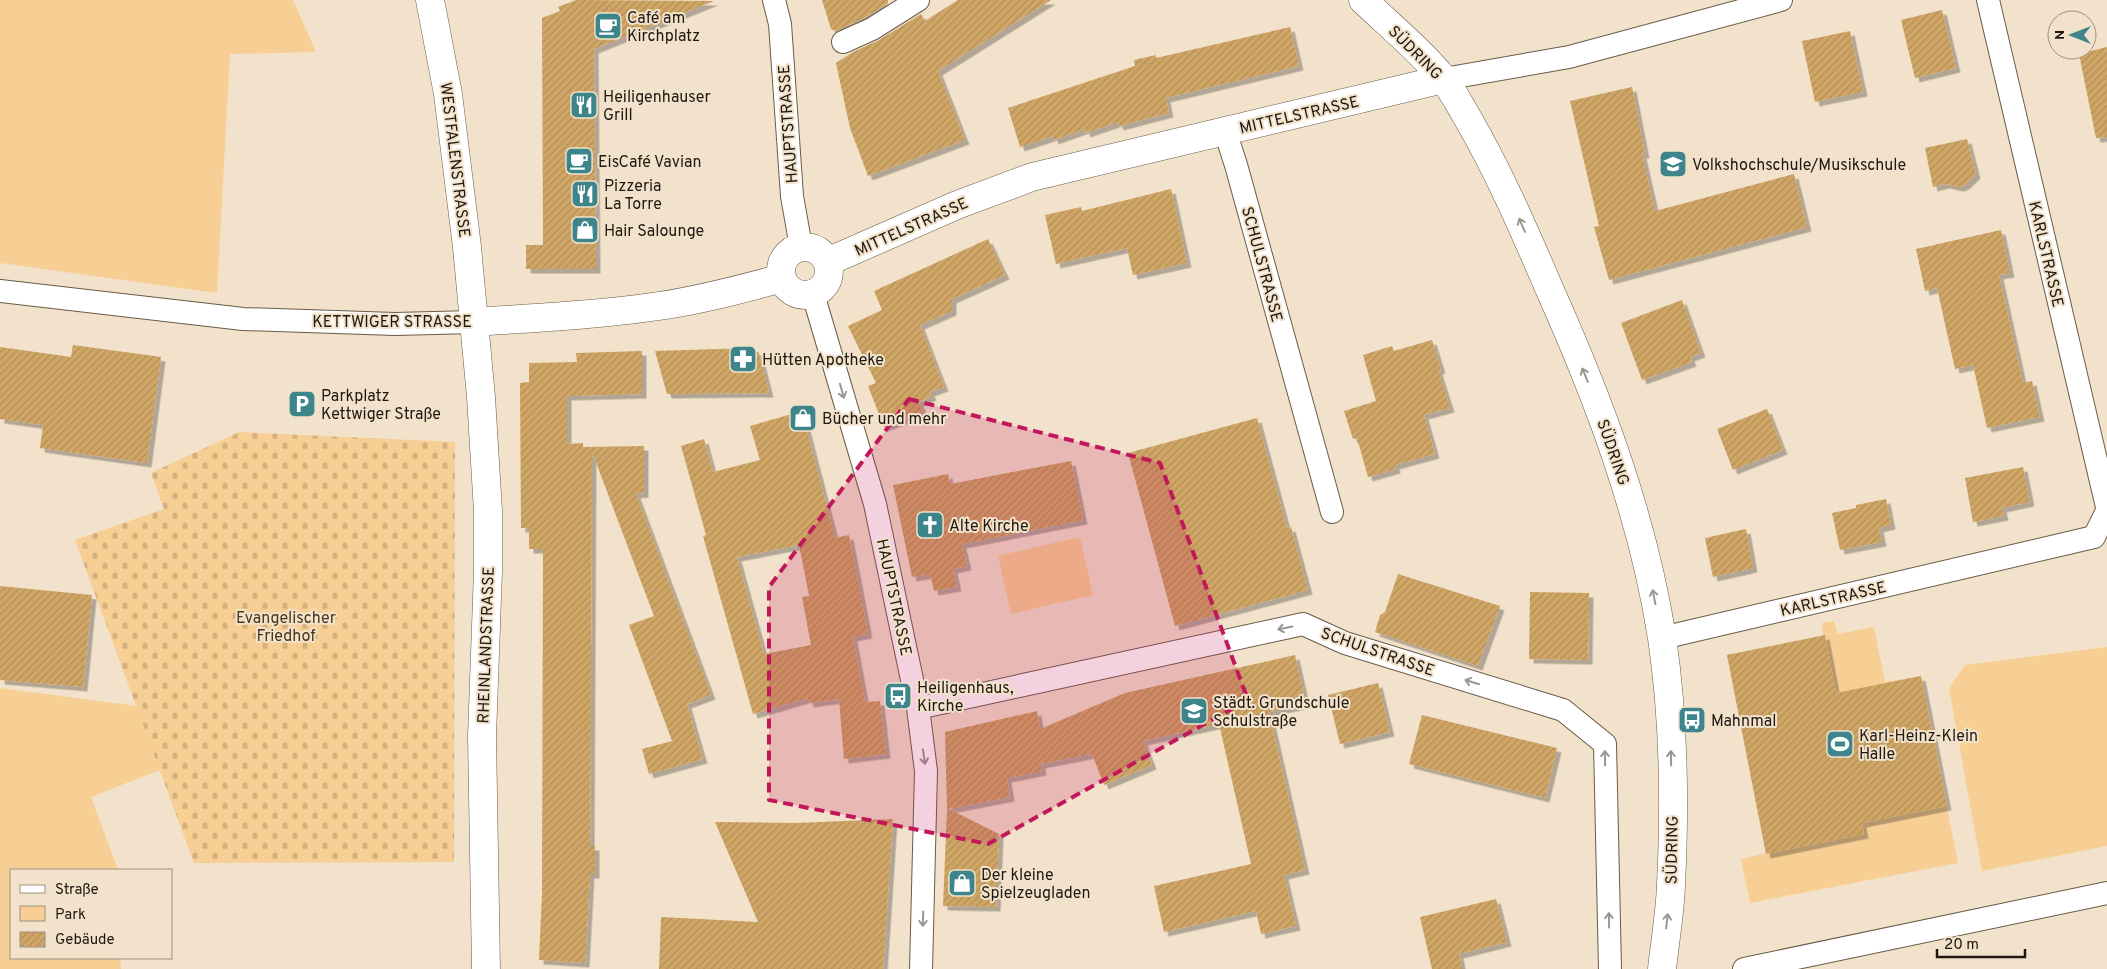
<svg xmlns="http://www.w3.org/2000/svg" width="2107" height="969" viewBox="0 0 2107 969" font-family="Overpass,sans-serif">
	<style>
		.green { fill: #f7cf94 }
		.cemetery { fill: url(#cemetery-stones) }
		.building { fill: url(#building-hatch); fill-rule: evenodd; filter: url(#shadow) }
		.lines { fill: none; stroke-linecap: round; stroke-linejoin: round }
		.street-casing { stroke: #695b47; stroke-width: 24 }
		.secondary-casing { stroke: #695b47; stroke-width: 29 }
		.street { stroke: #fff; stroke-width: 22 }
		.secondary { stroke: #fff; stroke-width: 28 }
		.oneway { stroke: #9a9793 }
		.marked { fill: #c2185b; fill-opacity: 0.2; stroke: #c2185b; stroke-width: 4; stroke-dasharray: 10 6; stroke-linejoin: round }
		.labels { text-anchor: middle; stroke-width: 4; stroke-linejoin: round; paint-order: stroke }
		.poi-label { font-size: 16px; fill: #1e1810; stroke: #f2e2cb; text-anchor: start }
		.street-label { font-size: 16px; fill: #1e1810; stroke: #f2e2cb }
		.park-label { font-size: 16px; fill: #49361a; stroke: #f2e2cb }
	</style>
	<defs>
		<pattern id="cemetery-stones" width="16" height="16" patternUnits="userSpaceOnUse" patternTransform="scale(1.25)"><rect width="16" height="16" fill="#f7cf94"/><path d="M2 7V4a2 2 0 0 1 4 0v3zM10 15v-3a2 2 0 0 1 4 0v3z" fill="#d3b17f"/></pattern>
		<pattern id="building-hatch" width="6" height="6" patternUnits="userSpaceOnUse" patternTransform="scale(1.25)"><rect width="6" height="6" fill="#d0a666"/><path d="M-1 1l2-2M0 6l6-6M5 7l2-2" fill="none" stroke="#b28e57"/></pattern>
		<filter id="shadow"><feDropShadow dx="4.5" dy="4.5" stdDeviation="0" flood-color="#0004"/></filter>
	</defs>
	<rect width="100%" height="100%" fill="#f2e2cb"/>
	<path class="green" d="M0 0H293L316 52 230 54 217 293 0 263Z
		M1080 537 1093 595 1011 614 998 556Z
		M1834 621 1838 634 1874 627 1885 682 1921 676 1958 863 1750 903 1741 859 1766 853 1727 655 1823 636 1822 623Z
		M2107 647V846L1982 871 1949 688 1965 665Z
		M0 688 137 706 160 770 91 797 118 870H11V958H120L121 969H0Z"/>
	<path class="cemetery" d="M239 432 455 442 454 862 194 863 75 540 164 509 151 473Z"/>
	<path class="building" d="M576 0 714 1 594 49 596 269H526V245H543L542 18 560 11 558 7Z
		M822 0H888V3L866 17 836 31 831 29Z
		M958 0H1051L938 71 965 140 868 176 850 128 836 63 853 52 879 40 921 14 925 21Z
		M1942 10 1956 68 1915 78 1901 20Z
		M1290 27 1299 66 1166 98 1169 113 1119 126 1118 122 1086 133 1085 129 1054 140 1053 136 1020 147 1008 108 1135 66 1134 60 1156 55V58Z
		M1850 31 1863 92 1815 102 1802 41Z
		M2107 47V137L2096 138 2079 54Z
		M1632 87 1645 154H1642L1655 211 1794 174 1807 227 1609 280 1594 227 1599 226 1570 101Z
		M1967 139 1976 174 1965 185 1959 187 1945 184 1933 187 1925 148Z
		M1171 189 1187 263 1133 275 1127 248 1056 264 1045 215 1081 207 1082 211Z
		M2001 230 2010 273 1999 275 2023 383 2032 381 2040 417 1987 428 1973 365 1955 369 1937 288 1925 291 1916 249Z
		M988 239 1005 275 952 299V311L920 325 944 387 930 392 932 396 919 402 923 412 884 427 868 386 876 383 848 326 882 310 874 291Z
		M1682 300 1701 353 1690 357 1692 362 1642 380 1621 323Z
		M1432 340 1441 369 1438 370 1450 408 1424 415 1435 454 1395 465 1396 469 1368 477 1357 438 1353 439 1344 411 1376 401 1363 355 1392 346 1394 351Z
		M73 345 161 357 147 463 40 448 43 425 0 419V347L71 357Z
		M750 348 759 353 769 393 667 394 655 351Z
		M642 351V394L567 396V444L583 443V447L644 446V493L636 494 711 695 687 704 703 759 649 774 642 749 672 741 629 625 654 616 592 452 590 846H595V874H590L585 963 539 960 542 894 543 549H529V528H521L520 383 529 382V363L577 362 576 353Z
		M1767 409 1783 450 1733 470 1717 429Z
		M802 411 835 538 849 535 868 634 853 637 865 702 880 701 886 754 844 759 839 699 809 703 808 698 753 714 703 536 706 535 681 446 704 439 713 472 760 460 750 426ZM799 545 809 596 802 597 811 645 764 654 737 557Z
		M1257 418 1287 528 1291 527 1308 590 1175 626 1128 453Z
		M1071 461 1083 520 962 544 967 566 953 569 957 587 934 591 930 574 912 577 893 485 948 474 950 484Z
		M2023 467 2030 502 2002 508 2004 516 1973 522 1965 478Z
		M1886 499 1891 525 1879 528 1882 542 1840 550 1832 513 1856 508V505Z
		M1746 529 1753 568 1713 577 1705 538Z
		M1398 574 1500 606 1478 666 1375 632 1380 615 1385 612Z
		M0 586 92 595 83 687 0 680Z
		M1530 592 1589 593 1588 660 1529 659Z
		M1825 635 1836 693 1921 676 1947 806 1862 823 1864 834 1766 854 1727 655Z
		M1295 655 1306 704 1269 712 1305 870 1284 875 1296 926 1261 934 1256 911 1164 932 1154 886 1251 864 1219 724 1143 741 1152 765 1104 785 1092 754 1041 764 1042 771 1007 778 1010 797 949 809 999 834 996 907 943 906 947 809 945 732 1037 711 1040 729 1125 693Z
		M1378 683 1390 732 1340 744 1328 695Z
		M1422 715 1557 748 1545 798 1409 764Z
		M893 819 883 969H659L661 917 758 922 715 822 795 823Z
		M1496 899 1507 942 1459 954 1462 969H1432L1420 917Z"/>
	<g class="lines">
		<defs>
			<path id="street" d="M774 0 780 24 792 196 801 247
				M1988 0 2107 507
				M843 42 872 29 918 0
				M1444 79 1569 57 1781 0
				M1225 131 1236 165 1332 512
				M0 291 243 319 395 324 473 322
				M813 294 875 504 918 708 926 771 921 969
				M1662 638 2094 537 2107 511
				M918 708 1303 624 1345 643 1563 710 1605 744 1610 969
				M1744 969 2107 893"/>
			<path id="secondary" d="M430 0 448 94 467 247 481 397 488 511V571L482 736 486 969
				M1363 0C1389 25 1419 49 1442 77 1452 89 1459 104 1467 117 1499 172 1524 230 1549 288 1599 400 1643 516 1662 638 1674 719 1675 804 1671 885 1670 913 1665 941 1662 969
				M781 271a24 24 0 1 1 48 0a24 24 0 1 1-48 0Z
				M827 262 957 205 1032 177 1444 79
				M473 322C535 318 598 315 659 306 701 300 742 289 782 278"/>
		</defs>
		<use href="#street" class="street-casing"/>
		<use href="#secondary" class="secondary-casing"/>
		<use href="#street" class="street"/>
		<use href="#secondary" class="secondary"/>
	</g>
	<defs><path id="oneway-shaft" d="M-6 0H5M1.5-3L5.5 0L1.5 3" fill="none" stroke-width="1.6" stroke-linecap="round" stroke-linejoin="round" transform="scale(1.25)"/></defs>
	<g class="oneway">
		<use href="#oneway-shaft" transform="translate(1522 225) rotate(-114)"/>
		<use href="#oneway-shaft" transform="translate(1585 375) rotate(-112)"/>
		<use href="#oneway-shaft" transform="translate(842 391) rotate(74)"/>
		<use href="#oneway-shaft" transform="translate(1654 597) rotate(-101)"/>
		<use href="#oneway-shaft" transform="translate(1285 628) rotate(168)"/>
		<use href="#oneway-shaft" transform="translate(1472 682) rotate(-163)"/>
		<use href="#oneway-shaft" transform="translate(924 757) rotate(82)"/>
		<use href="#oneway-shaft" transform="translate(1605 758) rotate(-91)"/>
		<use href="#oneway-shaft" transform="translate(1671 758) rotate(-91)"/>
		<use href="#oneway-shaft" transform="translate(923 919) rotate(92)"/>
		<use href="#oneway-shaft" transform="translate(1609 920) rotate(-91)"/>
		<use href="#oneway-shaft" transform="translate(1667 921) rotate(-83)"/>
	</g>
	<path class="marked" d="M909 399 1160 463 1248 700 988 844 769 800V587Z"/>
	<defs>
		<symbol id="cafe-square" viewBox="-11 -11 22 22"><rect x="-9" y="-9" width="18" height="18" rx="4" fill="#3d858b" stroke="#f2e2cb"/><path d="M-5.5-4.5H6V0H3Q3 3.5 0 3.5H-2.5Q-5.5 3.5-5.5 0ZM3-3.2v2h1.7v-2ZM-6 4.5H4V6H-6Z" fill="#fff"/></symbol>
		<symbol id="restaurant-square" viewBox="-11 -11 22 22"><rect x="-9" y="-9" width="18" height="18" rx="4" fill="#3d858b" stroke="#f2e2cb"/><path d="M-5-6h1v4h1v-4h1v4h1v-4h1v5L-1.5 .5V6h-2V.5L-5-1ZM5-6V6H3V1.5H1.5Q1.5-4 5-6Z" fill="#fff"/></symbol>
		<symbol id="university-square" viewBox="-11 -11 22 22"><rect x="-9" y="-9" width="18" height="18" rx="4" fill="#3d858b" stroke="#f2e2cb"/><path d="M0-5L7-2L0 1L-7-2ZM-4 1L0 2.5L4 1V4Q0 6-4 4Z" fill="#fff"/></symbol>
		<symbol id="shop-square" viewBox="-11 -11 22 22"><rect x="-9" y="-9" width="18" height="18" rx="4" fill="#3d858b" stroke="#f2e2cb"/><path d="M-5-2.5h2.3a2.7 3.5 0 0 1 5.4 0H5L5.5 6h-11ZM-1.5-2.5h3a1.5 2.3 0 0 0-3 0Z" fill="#fff"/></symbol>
		<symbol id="pharmacy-square" viewBox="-11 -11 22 22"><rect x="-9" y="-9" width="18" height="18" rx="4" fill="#3d858b" stroke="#f2e2cb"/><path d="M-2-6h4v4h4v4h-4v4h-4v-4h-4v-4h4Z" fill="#fff"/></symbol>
		<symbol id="parking-square" viewBox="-11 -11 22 22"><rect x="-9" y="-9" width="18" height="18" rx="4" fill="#3d858b" stroke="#f2e2cb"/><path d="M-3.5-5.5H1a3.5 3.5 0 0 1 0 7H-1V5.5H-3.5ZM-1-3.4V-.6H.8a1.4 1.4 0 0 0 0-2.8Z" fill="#fff"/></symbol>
		<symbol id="church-square" viewBox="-11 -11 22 22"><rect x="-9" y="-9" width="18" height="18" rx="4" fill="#3d858b" stroke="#f2e2cb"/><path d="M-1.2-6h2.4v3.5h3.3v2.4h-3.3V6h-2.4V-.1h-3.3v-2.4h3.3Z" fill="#fff"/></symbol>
		<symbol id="bus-square" viewBox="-11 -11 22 22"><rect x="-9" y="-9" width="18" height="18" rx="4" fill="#3d858b" stroke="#f2e2cb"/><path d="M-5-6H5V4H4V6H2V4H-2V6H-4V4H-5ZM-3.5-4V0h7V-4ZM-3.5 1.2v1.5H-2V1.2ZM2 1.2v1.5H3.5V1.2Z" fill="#fff"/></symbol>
		<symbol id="school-square" viewBox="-11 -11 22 22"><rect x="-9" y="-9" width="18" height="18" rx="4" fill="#3d858b" stroke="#f2e2cb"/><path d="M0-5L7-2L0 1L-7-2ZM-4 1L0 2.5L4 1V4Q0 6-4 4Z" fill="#fff"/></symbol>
		<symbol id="stadium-square" viewBox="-11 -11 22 22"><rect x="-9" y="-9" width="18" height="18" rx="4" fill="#3d858b" stroke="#f2e2cb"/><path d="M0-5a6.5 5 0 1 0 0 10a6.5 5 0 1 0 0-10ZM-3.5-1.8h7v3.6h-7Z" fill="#fff"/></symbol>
	</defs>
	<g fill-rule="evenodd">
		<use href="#cafe-square" x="592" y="10" width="32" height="32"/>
		<use href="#restaurant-square" x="568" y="89" width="32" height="32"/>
		<use href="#cafe-square" x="563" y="145" width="32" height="32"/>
		<use href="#university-square" x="1657" y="148" width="32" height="32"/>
		<use href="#restaurant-square" x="569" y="178" width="32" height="32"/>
		<use href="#shop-square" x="569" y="214" width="32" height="32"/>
		<use href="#pharmacy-square" x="727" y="343" width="32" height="32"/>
		<use href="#parking-square" x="286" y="388" width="32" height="32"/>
		<use href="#shop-square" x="787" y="402" width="32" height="32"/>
		<use href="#church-square" x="914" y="509" width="32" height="32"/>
		<use href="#bus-square" x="882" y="680" width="32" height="32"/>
		<use href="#school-square" x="1178" y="695" width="32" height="32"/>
		<use href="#bus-square" x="1676" y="704" width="32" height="32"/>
		<use href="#stadium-square" x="1824" y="728" width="32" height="32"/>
		<use href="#shop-square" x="946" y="867" width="32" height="32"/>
	</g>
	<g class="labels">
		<g class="poi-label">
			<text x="627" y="23">Café am<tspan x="627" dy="18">Kirchplatz</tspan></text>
			<text x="603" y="102">Heiligenhauser<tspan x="603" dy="18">Grill</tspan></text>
			<text x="598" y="167">EisCafé Vavian</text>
			<text x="1692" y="170">Volkshochschule/Musikschule</text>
			<text x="604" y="191">Pizzeria<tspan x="604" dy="18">La Torre</tspan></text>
			<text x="604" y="236">Hair Salounge</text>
			<text x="762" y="365">Hütten Apotheke</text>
			<text x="321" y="401">Parkplatz<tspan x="321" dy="18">Kettwiger Straße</tspan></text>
			<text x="822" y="424">Bücher und mehr</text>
			<text x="949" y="531">Alte Kirche</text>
			<text x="917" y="693">Heiligenhaus,<tspan x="917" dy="18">Kirche</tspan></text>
			<text x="1213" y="708">Städt. Grundschule<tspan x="1213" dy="18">Schulstraße</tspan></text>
			<text x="1711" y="726">Mahnmal</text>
			<text x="1859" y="741">Karl-Heinz-Klein<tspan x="1859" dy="18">Halle</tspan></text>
			<text x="981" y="880">Der kleine<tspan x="981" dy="18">Spielzeugladen</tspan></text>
		</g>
		<g class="street-label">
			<text transform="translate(1416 52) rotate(45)" y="6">SÜDRING</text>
			<text transform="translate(1299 114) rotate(-13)" y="6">MITTELSTRASSE</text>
			<text transform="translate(787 124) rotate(-94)" y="6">HAUPTSTRASSE</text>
			<text transform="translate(456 160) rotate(83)" y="6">WESTFALENSTRASSE</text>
			<text transform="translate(911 226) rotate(-24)" y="6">MITTELSTRASSE</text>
			<text transform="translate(2047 254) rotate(77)" y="6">KARLSTRASSE</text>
			<text transform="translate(1263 264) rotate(75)" y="6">SCHULSTRASSE</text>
			<text x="392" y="327">KETTWIGER STRASSE</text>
			<text transform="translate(1614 452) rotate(71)" y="6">SÜDRING</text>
			<text transform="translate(895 597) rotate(78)" y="6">HAUPTSTRASSE</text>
			<text transform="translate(1833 598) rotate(-13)" y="6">KARLSTRASSE</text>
			<text transform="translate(485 645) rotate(-88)" y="6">RHEINLANDSTRASSE</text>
			<text transform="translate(1378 651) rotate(19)" y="6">SCHULSTRASSE</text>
			<text transform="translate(1671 850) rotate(-89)" y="6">SÜDRING</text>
		</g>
		<g class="park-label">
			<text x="286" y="623">Evangelischer<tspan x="286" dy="18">Friedhof</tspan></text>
		</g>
	</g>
	<rect x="10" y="869" width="162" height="90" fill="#f2e2cb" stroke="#9d9180"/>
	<rect x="20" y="885" width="25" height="8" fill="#ffffff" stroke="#9d9180"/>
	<text x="55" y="894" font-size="15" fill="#1e1810">Straße</text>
	<rect x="20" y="906" width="25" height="15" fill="#f7cf94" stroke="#9d9180"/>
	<text x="55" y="919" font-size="15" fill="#1e1810">Park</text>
	<rect x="20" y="932" width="25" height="15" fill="url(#building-hatch)" stroke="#9d9180"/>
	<text x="55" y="944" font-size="15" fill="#1e1810">Gebäude</text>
	<g transform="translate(2072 35) rotate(270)"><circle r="24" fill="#f2e2cb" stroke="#9d9180"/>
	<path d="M0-4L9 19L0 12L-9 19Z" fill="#3d858b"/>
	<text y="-8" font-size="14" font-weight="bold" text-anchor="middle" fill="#1e1810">N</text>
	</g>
	<path d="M1937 949v8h88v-8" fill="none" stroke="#1e1810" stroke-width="2.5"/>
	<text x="1944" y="949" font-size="15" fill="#1e1810" stroke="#f2e2cb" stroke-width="4" paint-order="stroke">20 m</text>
</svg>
